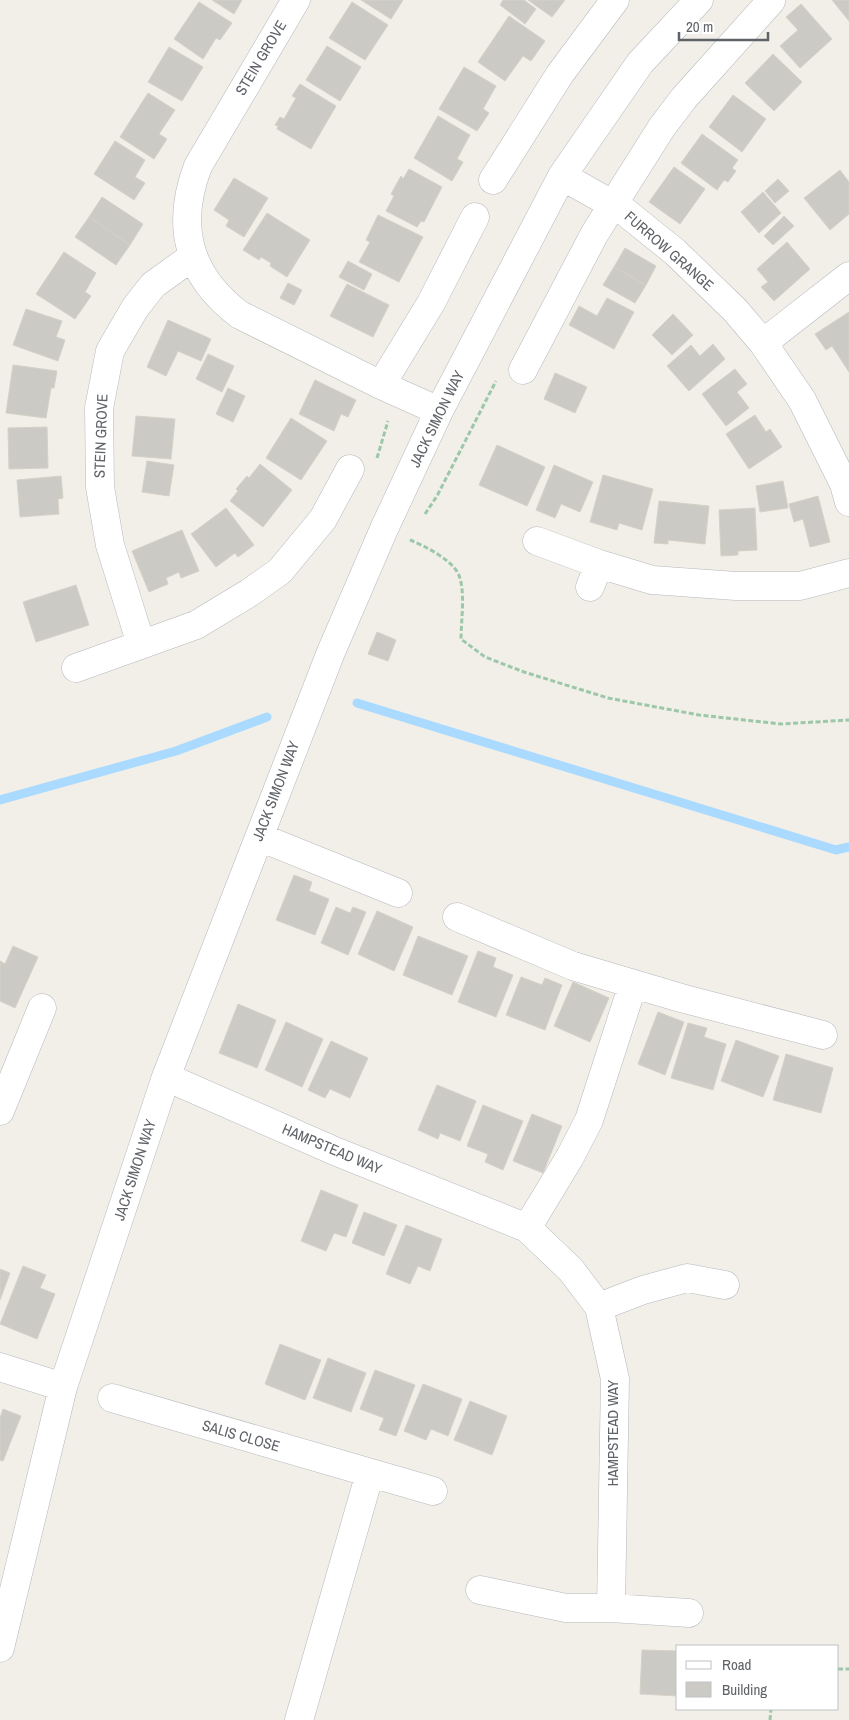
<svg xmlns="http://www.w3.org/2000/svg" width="849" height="1720" viewBox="0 0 849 1720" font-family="'Archivo Narrow',sans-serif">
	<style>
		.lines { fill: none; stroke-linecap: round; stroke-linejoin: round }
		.stream { stroke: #aadaff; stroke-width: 9 }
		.building { fill: #cccac5; stroke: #d6d1c6 }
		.minor-casing { stroke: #b5b8bc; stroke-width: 29 }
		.path { stroke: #9cc7a9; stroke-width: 3; stroke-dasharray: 5 2.5; stroke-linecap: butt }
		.minor { stroke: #fff; stroke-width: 28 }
		.labels { text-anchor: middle; stroke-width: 4.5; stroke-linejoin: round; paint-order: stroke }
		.street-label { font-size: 15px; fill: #5f6368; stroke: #fff }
	</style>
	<rect width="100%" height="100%" fill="#f1efe8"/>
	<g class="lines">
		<path class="stream" d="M357 703 836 850 849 847
			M0 800 176 751 267 717"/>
	</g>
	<path class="building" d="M212 0H242L234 14Z
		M361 0H403L391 19Z
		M503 0H524L536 9 525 24 500 5Z
		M528 0H565L552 17Z
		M832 0H849V21Z
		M199 2 232 23 220 40 216 38 203 59 174 39Z
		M352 2 388 25 365 60 329 38Z
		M801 4 832 39 800 68 780 46 798 30 786 17Z
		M509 16 545 41 531 61 523 56 505 81 478 62Z
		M327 46 361 67 340 101 306 80Z
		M169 47 203 67 182 101 148 82Z
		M773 54 802 82 774 111 745 83Z
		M464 67 496 86 483 109 489 113 477 131 439 109Z
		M300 84 336 106 311 149 277 129 278 126 275 125 280 117 284 119 296 98 292 96Z
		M148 93 175 110 159 134 167 139 154 159 120 137Z
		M733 95 766 119 742 152 709 127Z
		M438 116 470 135 457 159 463 162 452 181 414 158Z
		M702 134 738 160 732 168 736 171 728 182 724 180 717 190 681 163Z
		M115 141 145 160 135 177 145 183 134 200 94 174Z
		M674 167 705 189 680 224 649 202Z
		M409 169 442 187 424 222 421 221 417 227 386 211 394 196 391 194 401 176 403 179Z
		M840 170 849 182V214L830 230 804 198Z
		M234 178 268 198 244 237 226 226 229 220 214 210Z
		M778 179 789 191 775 203 765 191Z
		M763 192 781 213 759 233 741 212Z
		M102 197 143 224 130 245 89 217Z
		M267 213 310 240 287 277 270 266 271 263 261 257 259 260 243 250Z
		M378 215 423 237 399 282 359 262 370 242 366 240Z
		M784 216 794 226 773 245 764 236Z
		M89 217 130 245 116 265 75 237Z
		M787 242 810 269 774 301 761 287 768 282 757 269Z
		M625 248 656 266 646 285 614 267Z
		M64 252 96 273 85 292 91 296 75 319 36 294Z
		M348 261 372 274 364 290 339 277Z
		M614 267 646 285 635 303 603 285Z
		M288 283 302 290 294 305 280 298Z
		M347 284 389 305 373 337 330 316Z
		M607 298 634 312 614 349 569 325 579 306 597 316Z
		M26 309 62 321 56 337 65 340 58 361 13 345Z
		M849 312V372L832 346 826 350 815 334Z
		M673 314 693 335 672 355 652 335Z
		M168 320 211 339 201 361 178 351 166 376 147 367Z
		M713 344 725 359 689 391 667 366 691 345 700 356Z
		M208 354 234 366 222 392 196 379Z
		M13 365 57 371 54 388H51L46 418 6 413Z
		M735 369 747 384 737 392 749 408 726 426 702 394Z
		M555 373 587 387 575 413 544 399Z
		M315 380 356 400 348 417 341 414 334 431 299 414Z
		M228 388 245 396 233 422 216 414Z
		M755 415 766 432 770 429 782 447 749 469 726 434Z
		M136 416 175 419 171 459 132 456Z
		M291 418 327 441 301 480 266 458Z
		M47 427 48 468 9 469 8 428Z
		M497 445 545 467 527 506 479 485Z
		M147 461 174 465 169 496 142 492Z
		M260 464 292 490 263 527 230 501 238 491 236 489 247 476 249 478Z
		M554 465 593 482 580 512 561 504 555 518 536 510Z
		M603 475 653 489 642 530 619 523 617 530 590 522Z
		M61 476 63 498 58 499 59 514 20 517 17 480Z
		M783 481 788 508 760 512 756 486Z
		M818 496 830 542 810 547 803 519 794 522 789 504Z
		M659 501 709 506 705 544 668 540V544L654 543Z
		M226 508 254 545 238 557 235 553 216 567 191 534Z
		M755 508 757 550 738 551V555L721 556 719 510Z
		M182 530 199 571 181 578 179 572 166 578 168 584 149 592 132 551Z
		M76 585 89 625 36 642 23 602Z
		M377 632 396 640 388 661 368 654Z
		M294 875 312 882 309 891 329 899 315 935 276 920Z
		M336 907 350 913 353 907 366 912 348 955 321 943Z
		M377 911 413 927 394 971 358 954Z
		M418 936 468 956 452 995 403 975Z
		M13 946 38 957 15 1008 0 1001V961L5 964Z
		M478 951 496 958 493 967 513 975 496 1017 458 1002Z
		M521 977 542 985 545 978 562 985 545 1030 506 1015Z
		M573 982 609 998 590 1042 554 1026Z
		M238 1004 276 1020 257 1068 219 1053Z
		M658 1012 684 1022 665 1075 638 1064Z
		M286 1022 323 1039 302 1087 265 1070Z
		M688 1023 707 1028 704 1037 726 1044 713 1090 671 1078Z
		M736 1040 779 1056 763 1097 721 1081Z
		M331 1041 368 1058 350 1098 330 1089 325 1098 308 1090Z
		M786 1054 833 1068 821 1113 773 1100Z
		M437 1085 476 1101 460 1141 440 1133 438 1139 418 1130Z
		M483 1105 523 1121 503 1170 485 1162 488 1154 467 1146Z
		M532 1114 562 1126 543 1173 513 1161Z
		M321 1190 358 1205 346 1237 334 1233 326 1251 301 1241Z
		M364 1212 397 1225 384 1256 352 1243Z
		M406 1225 442 1239 430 1271 418 1266 410 1284 386 1274Z
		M23 1266 46 1275 40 1288 55 1294 37 1339 0 1324Z
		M0 1269 10 1273 0 1300Z
		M280 1344 321 1360 305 1400 265 1384Z
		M328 1358 366 1373 351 1412 313 1398Z
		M375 1370 415 1385 396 1436 379 1430 384 1418 360 1409Z
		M423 1384 462 1399 448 1436 431 1429 426 1440 404 1431Z
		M470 1401 507 1416 492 1455 454 1440Z
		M3 1409 21 1416 3 1461 0 1460V1418Z
		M642 1650 678 1651V1696L640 1694Z"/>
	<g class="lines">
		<defs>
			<path id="minor" d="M296 0 198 166C175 226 188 276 240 315L381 385 439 411
				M562 176 624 211 675 252 735 310 763 343 802 400 844 484 849 502
				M493 180 560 74 615 0
				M763 343 849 276
				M523 370 595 233 662 127 684 98 771 1
				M381 385 431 303 475 217
				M537 541 599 564 652 580 736 586H800L849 573
				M590 587 599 564
				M141 644 110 545 100 487 99 408 110 351 135 308 153 285 192 257
				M76 668 196 625 249 593 280 571 323 519 350 469
				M259 837 398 893
				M457 917 573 966 681 998 823 1035
				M166 1077 337 1152 527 1228 571 1270 599 1307 615 1379 611 1608
				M0 1111 42 1008
				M527 1228 570 1157 589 1120 633 984
				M599 1307 643 1290 687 1278 725 1285
				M0 1367 63 1387
				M112 1398 433 1491
				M480 1590 566 1608H611L689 1613
				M0 1648 63 1387 166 1077 331 652 384 529 439 411 562 176 640 63 699 0
				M299 1720 370 1473"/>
		</defs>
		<use href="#minor" class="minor-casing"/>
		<path class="path" d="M377 458 388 421
			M425 514 437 496 496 381
			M410 540C425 546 450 559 458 573 466 590 461 620 461 639L485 657 524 672 608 698 699 715 781 724 849 720
			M838 1669H849
			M770 1720 771 1709"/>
		<use href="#minor" class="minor"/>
	</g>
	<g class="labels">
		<g class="street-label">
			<text transform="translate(261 58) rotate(-59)" y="5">STEIN GROVE</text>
			<text transform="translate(669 251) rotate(41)" y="5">FURROW GRANGE</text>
			<text transform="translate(437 419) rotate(-64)" y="5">JACK SIMON WAY</text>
			<text transform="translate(101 436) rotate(-88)" y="5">STEIN GROVE</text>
			<text transform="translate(276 791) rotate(-69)" y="5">JACK SIMON WAY</text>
			<text transform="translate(332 1149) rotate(23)" y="5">HAMPSTEAD WAY</text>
			<text transform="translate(135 1170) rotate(-72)" y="5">JACK SIMON WAY</text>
			<text transform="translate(613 1433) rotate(-90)" y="5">HAMPSTEAD WAY</text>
			<text transform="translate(241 1436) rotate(16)" y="5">SALIS CLOSE</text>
		</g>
	</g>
	<rect x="676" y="1645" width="162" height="65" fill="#ffffff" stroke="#bfc1c3"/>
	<rect x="686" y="1661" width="25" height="8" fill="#ffffff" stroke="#bfc1c3"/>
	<text x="722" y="1670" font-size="15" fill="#5f6368">Road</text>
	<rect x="686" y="1682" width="25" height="15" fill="#cccac5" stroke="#bfc1c3"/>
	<text x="722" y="1695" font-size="15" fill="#5f6368">Building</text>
	<path d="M679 32v8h89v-8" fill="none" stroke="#5f6368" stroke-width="2.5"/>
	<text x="686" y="32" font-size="15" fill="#5f6368" stroke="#ffffff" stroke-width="4" paint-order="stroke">20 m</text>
</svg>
